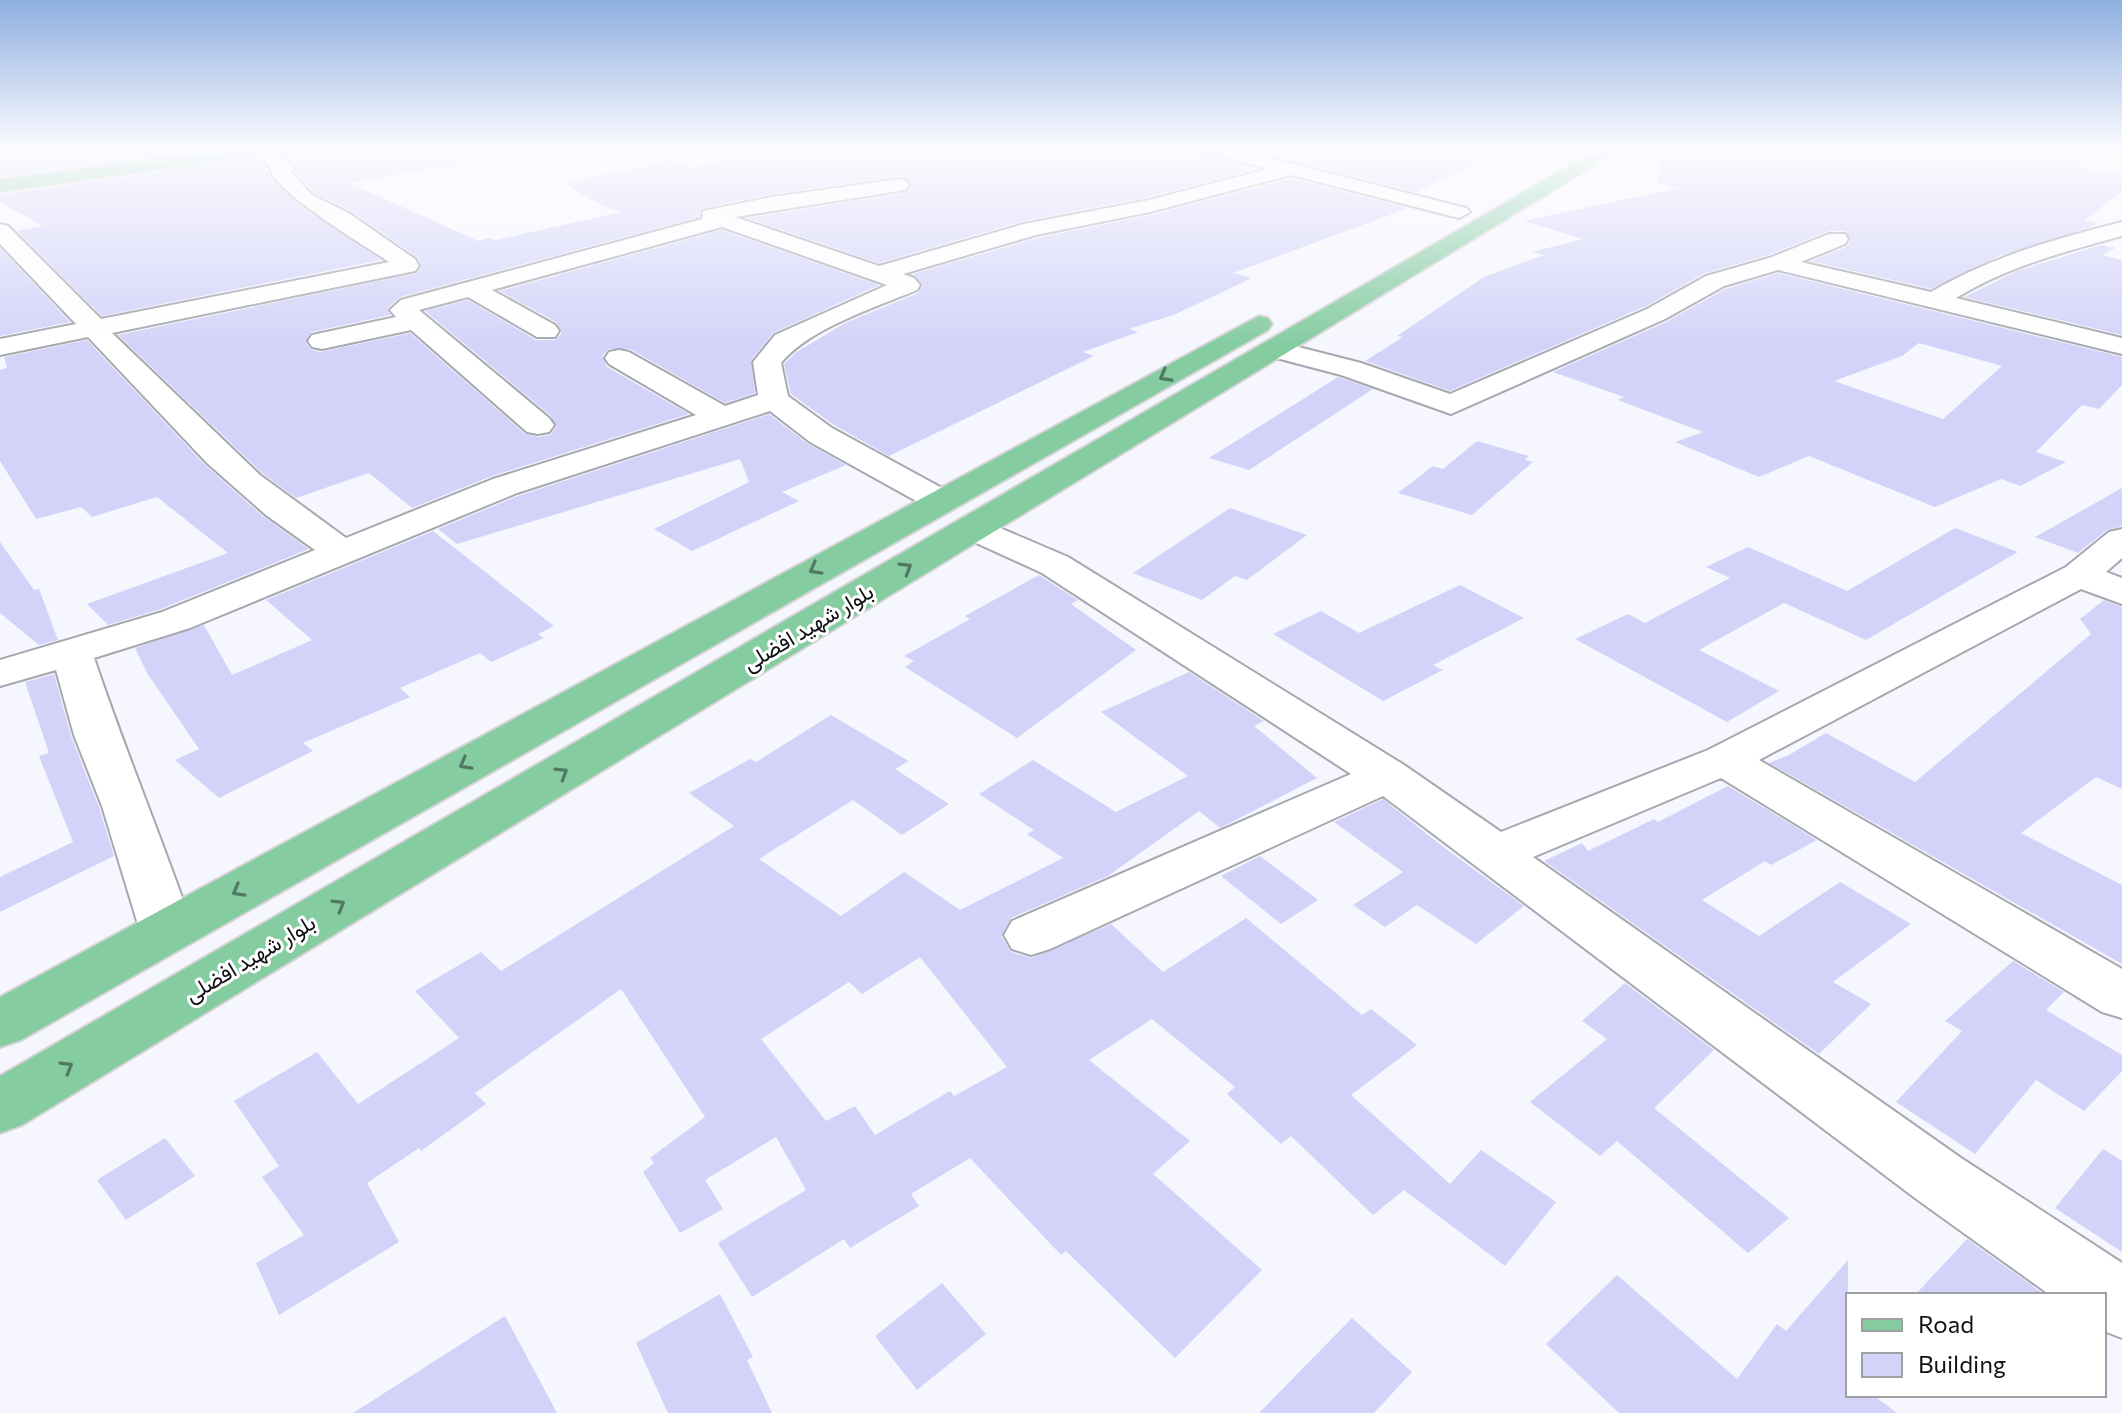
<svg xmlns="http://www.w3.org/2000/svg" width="2122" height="1413" viewBox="0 0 2122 1413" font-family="Commissioner,Vazirmatn,sans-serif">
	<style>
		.building { fill: #d3d3f9; fill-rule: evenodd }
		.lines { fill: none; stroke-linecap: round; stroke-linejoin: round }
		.minor-casing { stroke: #a7a7af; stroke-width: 4 }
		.major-casing { stroke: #d4d4d5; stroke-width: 4 }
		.minor { fill: #fff; fill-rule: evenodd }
		.major { fill: #85cca1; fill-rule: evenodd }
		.oneway { stroke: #507862 }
		.labels { text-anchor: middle; stroke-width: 6; stroke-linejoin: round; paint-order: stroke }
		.street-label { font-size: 22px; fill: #101114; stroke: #fff }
	</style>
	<rect width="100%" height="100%" fill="#f6f6fe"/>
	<path class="building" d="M0 147H216L0 177Z
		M296 147H455L456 164 349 183 478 241 490 238 495 240 622 212 601 205 564 183 669 161 692 167 763 153 777 157 825 147 846 153 857 151 879 160 939 147H979L1021 158 1042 157 1082 147H1194L1199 154 1256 169 1148 197 1023 221 879 263 747 218 900 194 911 187 907 178 899 176 772 194 702 208 699 217 400 297 388 308 390 315 311 332 306 343 311 350 321 352 410 333 525 434 539 437 550 435 556 427 551 416 425 311 468 300 536 340H555L562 333 556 322 500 291 722 230 879 285 773 333 751 360 755 393 725 403 630 349H608L602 356 607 367 689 414 492 476 412 508 369 473 296 498 262 473 118 335 417 273 422 266 417 257 348 209 314 193 295 172 297 168 293 162 280 153Z
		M1239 147H1508L1416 192Z
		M1660 147H1927L1994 158 1995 147H2086L2090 153 2098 155 2073 166 2122 175V192L2084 220 2099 223 2090 227 1999 256 1931 289 1811 261 1846 247 1851 241 1845 231H1829L1768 255 1705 273 1646 306 1450 391 1365 361 1403 337 1397 336 1484 277 1544 255 1532 252 1583 239 1524 221 1678 188 1658 183Z
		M254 158 299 205 381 260 102 316 17 231 43 226 0 202V195Z
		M1291 178 1408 208 1233 273 1252 278 1176 314 1129 329 1138 332 1083 352 1094 356 889 456 834 425 791 394 784 364 795 353 845 323 918 293 923 285 913 274 1037 238 1151 215Z
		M2101 245 2115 248 2102 255 2122 260V335L1964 297 2017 271Z
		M0 248 70 322 0 336Z
		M1778 273 2122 357V385L2099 409 2082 405 2036 452 2066 462 2020 486 2001 479 1935 507 1809 456 1759 477 1675 442 1703 432 1618 400 1624 397 1553 372 1666 322 1725 289ZM1919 343 2002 366 1943 419 1834 381 1902 356Z
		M87 340 205 465 264 517 309 549 161 609 108 625 87 604 228 553 157 497 92 517 81 507 36 519 0 461V370L7 368 4 357Z
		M1338 377 1373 389 1249 470 1209 458Z
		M769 414 808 444 846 465 782 492 799 501 692 551 654 529 749 482 740 459 457 544 438 529 518 496Z
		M1477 441 1529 456 1525 460 1533 462 1472 515 1398 493 1433 466 1443 469Z
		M2122 488V526L2107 530 2078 553 2035 537Z
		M1230 508 1307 535 1247 580 1235 576 1202 600 1133 573Z
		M1955 528 2018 552 1866 640 1784 603 1699 650 1779 691 1727 722 1575 639 1628 614 1645 623 1730 578 1706 567 1748 547 1847 591Z
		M433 531 554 626 538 634 544 638 491 662 480 653 400 688 410 697 303 743 313 751 219 798 175 760 199 749 147 673 135 648 204 625 232 675 312 640 266 600Z
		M0 542 34 590 39 589 58 640 39 645 0 613Z
		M1039 575 1078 600 1071 604 1136 650 1017 738 905 667 914 661 904 656 970 619 965 616Z
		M1460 585 1524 618 1433 665 1443 670 1383 701 1273 634 1321 611 1359 633Z
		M2104 600 2122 607V789L2096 777 2021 833 2122 885V964L1769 763 1789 755 1826 733 1915 782 2091 634 2080 619Z
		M1189 672 1264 721 1254 726 1317 778 1220 828 1199 811 1108 876 1011 918 1001 936 1011 952 1032 958 1111 924 1163 972 1246 918 1362 1015 1371 1009 1417 1045 1351 1095 1450 1184 1481 1150 1556 1202 1505 1266 1404 1190 1373 1215 1291 1136 1281 1144 1227 1094 1235 1087 1152 1019 1089 1060 1190 1141 1153 1174 1262 1270 1175 1358 1066 1251 1061 1255 970 1158 911 1194 919 1206 850 1248 844 1239 752 1297 718 1243 806 1190 776 1137 705 1180 723 1209 680 1233 643 1172 654 1163 650 1158 705 1117 621 989 475 1093 486 1104 421 1151 419 1148 367 1183 399 1242 279 1315 256 1263 304 1235 262 1177 279 1166 234 1101 317 1052 358 1104 459 1038 415 991 481 952 501 971 734 826 689 793 750 759 756 762 831 715 909 761 895 769 949 804 902 835 853 800 759 859 841 916 904 872 960 910 1063 858 1027 834 1034 830 979 794 1033 760 1116 812 1188 776 1101 712ZM920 957 1007 1067 954 1096 950 1091 875 1135 855 1106 826 1121 761 1039 849 982 862 994Z
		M54 674 71 736 99 807 114 856 0 912V877L73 842 39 756 49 753 25 682Z
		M1728 786 1817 840 1771 865 1765 861 1702 900 1759 936 1840 882 1911 924 1833 982 1871 1004 1819 1054 1544 861 1582 843 1588 851 1654 819 1658 822Z
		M1383 799 1442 846 1524 906 1476 944 1417 905 1385 927 1353 905 1403 872 1334 822Z
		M1260 856 1318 900 1281 924 1221 876Z
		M2013 961 2064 992 2046 1010 2122 1055V1071L2084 1111 2036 1080 1975 1154 1896 1102 1962 1031 1945 1021Z
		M1625 983 1714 1050 1654 1108 1789 1218 1748 1253 1617 1141 1600 1156 1530 1102 1607 1039 1582 1021Z
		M165 1138 195 1176 126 1220 97 1180Z
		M2103 1149 2122 1161V1252L2055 1208Z
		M1967 1239 2045 1295H1915Z
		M1848 1260V1395H1873L1897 1413H1619L1546 1344 1617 1275 1737 1379 1777 1324 1786 1331Z
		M942 1283 986 1334 917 1390 875 1336Z
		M720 1294 753 1357 747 1360 772 1413H668L636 1343Z
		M505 1316 557 1413H353Z
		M1352 1318 1412 1372 1374 1413H1259Z"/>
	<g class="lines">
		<defs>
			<path id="minor" d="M245 147H266L291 164 294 168 291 172 312 195 347 212 415 259 419 266 415 271 112 333 260 475 346 538 493 479 696 415 609 364 605 358 609 352 619 350 629 352 725 406 758 395 753 362 775 335 887 285 722 227 492 290 555 325 559 331 555 337H537L468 297 419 310 549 418 554 425 549 432 538 434 527 432 411 330 322 349 312 347 308 341 312 335 396 317 390 310 401 300 702 219 703 211 772 197 899 179 906 181 909 185 906 189 899 191 735 217 879 266 1024 224 1149 200 1268 169 1200 151 1197 147H1227L1466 208 1470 212 1459 218 1291 175 1150 212 1036 235 903 274 914 278 920 285 917 290C874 308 810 328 781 363L788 396 832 428 951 493 956 500 951 507 939 510 927 507 810 442 770 411 517 493 190 628 94 658C125 750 162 839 194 931L186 945 167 951 148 945 140 931 102 806 74 735 56 670 0 686V660L162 612 315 550 266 515 207 463 88 337 0 355V339L76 324 0 244V224L8 226 101 319 389 262C367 247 269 189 270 167Z
				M2089 147H2122V157L2092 151Z
				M2122 222V236C2064 252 2008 266 1956 298L2122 338V354L1778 270 1724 286 1665 319 1451 414 1341 375 1265 355 1261 349 1265 343 1275 341 1361 363 1450 394 1647 309 1706 276 1769 258 1829 234H1845L1848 239 1845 244 1801 262 1931 292C1991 257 2054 239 2122 222Z
				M974 517 1068 557 1404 765 1501 832 1708 750 2066 567 2109 532 2122 529V558L2106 572 2122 578V604L2081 589 1759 760 2122 969V1018L2102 1012 1721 778 1533 857 1961 1158 2122 1263V1338L2104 1331V1295H2050L1915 1198 1383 796 1050 949 1031 955 1012 949 1004 935 1012 921 1351 774 1042 573 961 536 956 528 961 520Z"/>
			<path id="major" d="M237 147H285L276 152 0 192V180Z
				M1602 147H1624L22 1125 0 1133V1076Z
				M1259 316 1268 318 1272 324 1268 330 21 1040 0 1047V997Z"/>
		</defs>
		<use href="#minor" class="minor-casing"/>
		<use href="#major" class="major-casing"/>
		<use href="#minor" class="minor"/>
		<use href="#major" class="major"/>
	</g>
	<defs><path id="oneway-chevron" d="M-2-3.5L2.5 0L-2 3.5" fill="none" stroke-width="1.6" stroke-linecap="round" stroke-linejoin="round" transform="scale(2)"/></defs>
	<g class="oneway">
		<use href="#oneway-chevron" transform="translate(1165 376) rotate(151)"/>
		<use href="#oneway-chevron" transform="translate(906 568) rotate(-31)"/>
		<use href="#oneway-chevron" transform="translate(815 569) rotate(151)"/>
		<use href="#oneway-chevron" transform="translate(465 764) rotate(151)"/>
		<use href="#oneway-chevron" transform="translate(562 773) rotate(-31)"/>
		<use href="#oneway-chevron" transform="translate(238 891) rotate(151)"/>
		<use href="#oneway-chevron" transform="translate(339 905) rotate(-31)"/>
		<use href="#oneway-chevron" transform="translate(67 1067) rotate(-31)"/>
	</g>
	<linearGradient id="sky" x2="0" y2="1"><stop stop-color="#8eafe0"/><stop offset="0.43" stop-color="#fbfbff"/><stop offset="1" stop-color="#fbfbff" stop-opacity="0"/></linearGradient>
	<rect width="2122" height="345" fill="url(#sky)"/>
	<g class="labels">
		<g class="street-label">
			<text transform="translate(808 627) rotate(-31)" y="8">بلوار شهید افضلی</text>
			<text transform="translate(250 958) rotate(-31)" y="8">بلوار شهید افضلی</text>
		</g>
	</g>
	<rect x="1846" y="1293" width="260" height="104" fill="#ffffff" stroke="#9fa0a1" stroke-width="2"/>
	<rect x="1862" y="1319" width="40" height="12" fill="#85cca1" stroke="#9fa0a1" stroke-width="2"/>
	<text x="1918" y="1333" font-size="24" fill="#101114">Road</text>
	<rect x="1862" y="1353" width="40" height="24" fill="#d3d3f9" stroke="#9fa0a1" stroke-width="2"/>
	<text x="1918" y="1373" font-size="24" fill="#101114">Building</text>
</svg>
